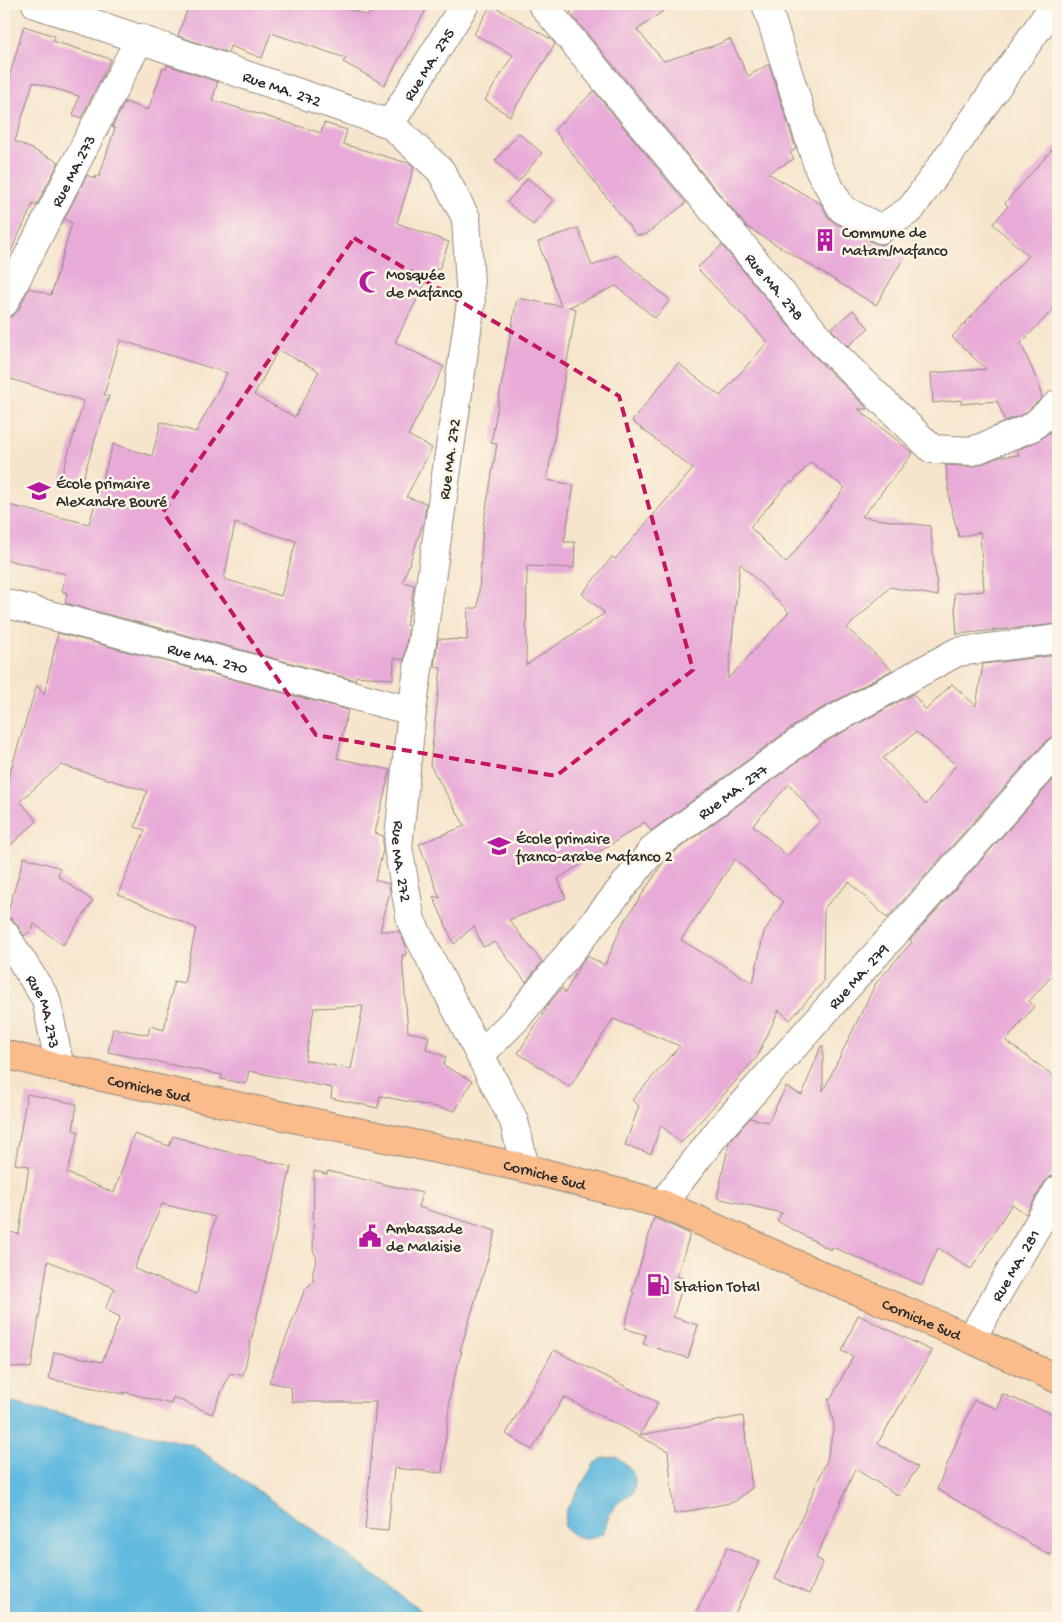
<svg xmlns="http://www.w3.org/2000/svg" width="1062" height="1622" viewBox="0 0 1062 1622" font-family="'Gochi Hand',sans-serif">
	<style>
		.water { fill: #62badf; stroke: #467285 }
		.building { fill: #e8abd8; fill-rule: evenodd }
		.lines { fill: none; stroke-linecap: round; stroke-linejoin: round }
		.minor-casing { stroke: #90887c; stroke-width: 30 }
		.major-casing { stroke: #90887c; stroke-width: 30 }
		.minor { stroke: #fff; stroke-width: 28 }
		.major { stroke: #fabc8b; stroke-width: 28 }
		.marked { fill: none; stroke: #c2185b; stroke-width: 4; stroke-dasharray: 10 6; stroke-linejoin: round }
		.labels { text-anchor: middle; stroke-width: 5; stroke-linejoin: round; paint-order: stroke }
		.street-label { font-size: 16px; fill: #2b2b2b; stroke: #fcf5e5 }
		.poi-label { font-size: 16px; fill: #2b2b2b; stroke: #fcf5e5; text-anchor: start }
	</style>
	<rect width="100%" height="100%" fill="#fcf5e5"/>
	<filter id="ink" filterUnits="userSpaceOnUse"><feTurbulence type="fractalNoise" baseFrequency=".02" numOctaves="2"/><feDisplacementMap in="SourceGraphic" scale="10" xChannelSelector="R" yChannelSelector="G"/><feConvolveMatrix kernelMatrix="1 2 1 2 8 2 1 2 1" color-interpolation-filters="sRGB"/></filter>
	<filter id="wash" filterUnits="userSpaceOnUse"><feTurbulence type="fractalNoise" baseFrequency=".0096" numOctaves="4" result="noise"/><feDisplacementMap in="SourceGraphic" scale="20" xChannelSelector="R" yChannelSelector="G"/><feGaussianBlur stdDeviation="1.12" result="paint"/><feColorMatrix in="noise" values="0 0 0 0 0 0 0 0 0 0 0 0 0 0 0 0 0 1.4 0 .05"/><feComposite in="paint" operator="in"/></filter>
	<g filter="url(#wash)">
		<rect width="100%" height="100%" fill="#f6e5cc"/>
		<path class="water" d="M4 1401 193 1445 326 1539 431 1618H4Z
			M617 1457C631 1470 639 1474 633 1493 612 1505 610 1510 604 1532 586 1543 580 1541 564 1527L566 1511 594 1464 603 1458Z"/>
		<g id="blocks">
			<path class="building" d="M189 4H334L368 16 375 4H429L385 85 343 62 346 58 271 33 262 58 230 46 228 53 178 36Z
				M579 4H673L637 30 664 61 716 45 730 39 748 76 769 64 796 149 790 153 794 159 768 173 821 204 828 217 835 223 874 243 881 245 887 243 906 254 876 305 747 227 570 13Z
				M491 5 551 39 555 44 510 116 485 100 513 55 474 34Z
				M24 26 55 36 53 41 111 59 81 118 73 115 79 96 33 82 15 141 59 162 36 206 33 204 4 266V95Z
				M167 65 218 82 212 100 321 133 324 123 347 130 343 144 411 164 414 167 397 223 449 242 439 270 433 268 395 342 444 367 408 435 432 448 406 497 426 503 424 521 403 582 414 585 411 605 406 625 409 626 404 660 394 658 393 679 356 676 355 680 65 603 67 593 62 591 66 574 4 559V504L89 524 113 444 152 456 161 422 196 432 227 373 120 340 104 395 109 396 80 487 60 481 84 401 4 377V318L12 316 18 311 29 288 51 295 72 223 64 219 87 175 95 179 96 176 99 177 115 128 112 127 125 102 148 110 163 68 166 69ZM278 350 319 371 295 417 254 395ZM235 523 296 541 281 596 224 579Z
				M594 91 686 203 645 235H636L554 130Z
				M519 133 542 153 518 182 495 161Z
				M1058 143V304L1021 343 1038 383 1042 398 1024 414 1005 421 997 401 961 404V400L933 403 931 373 986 369 952 337 1028 256 993 224 1008 206 1005 203Z
				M528 178 553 200 533 225 507 202Z
				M578 228 592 266 617 255 670 300 655 318 616 286 569 307 576 309 547 480 574 485 564 542H575L574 568 527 566 526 665 605 613 582 594 612 557 615 559 693 469 632 421 678 363 720 396 768 342 697 268 722 245 811 353 868 409H858L913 453 862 517 930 526 938 596 890 587 847 628 892 670 806 717 651 831 645 822 558 879 566 898 509 920 542 962 526 982 495 942 483 947 474 926 454 944 433 896 440 898 419 844 465 826 430 765 441 668 434 666 438 639 467 640 468 608H478L483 527 497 444 491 443 517 298 561 306 538 242ZM811 462 845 488 786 563 750 527 790 482 792 483ZM740 563 789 612 728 679Z
				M853 310 869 328 848 346 831 329Z
				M1050 432V434L1058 432V624L957 634 954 593 984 591 980 532 959 537 950 504 946 465 973 467 1000 457 1019 455 1017 450 1038 441Z
				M58 633 348 710 337 758 390 770 375 833 383 836V851L375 880 389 884 390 892 380 931H399L406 946V955H402L408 1032 429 1036 426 1049 446 1057 443 1065 472 1081 455 1111 380 1096 378 1108 331 1098 332 1088 249 1071 246 1084 221 1079 222 1075 108 1052 113 1028 148 1035 150 1026 164 1030 174 981 184 983 196 928 118 894 145 830 135 827 147 791 61 765 20 801 37 821 4 851V783L6 785 37 685 44 695ZM363 1006 351 1069 305 1060 314 1008Z
				M1058 655V736H1053L1046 741 887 918 849 882 824 908 823 982 790 1020 779 1010 757 1057 681 1143 661 1125 651 1154 625 1145 639 1106 632 1100 680 1046 613 1019 570 1087 518 1053 546 1009 545 1008 562 988 565 993 581 963 587 956 605 965 622 925 666 858 823 743 913 694 926 710 952 684 976 706 983 664ZM916 732 956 765 926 805 883 758ZM789 784 820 821 787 856 753 825ZM735 859 783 902 764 932 753 983 681 940Z
				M1058 774V969L1029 1001 1034 1006 1006 1041 1058 1079V1174L1051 1176 1045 1182 1026 1214 1012 1204 971 1269 938 1248 922 1285 832 1247 831 1250 777 1221 782 1213 717 1198 729 1143 732 1139 750 1118 768 1122 786 1087 802 1095 821 1046H823V1091L876 983 912 942 910 940Z
				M24 857 60 868 58 876 93 901 63 945 34 924 32 930 24 936 17 924 12 919 6 918Z
				M27 1094 77 1104 73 1130 79 1132 67 1173 114 1193 134 1134 169 1146 173 1136 212 1148 291 1167 243 1376 230 1373 212 1414 173 1397 171 1404 124 1392V1394L49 1379 54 1352 102 1362 120 1317 105 1309 115 1288 48 1261 31 1368 4 1366V1231L19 1234 29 1166 15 1164ZM162 1204 215 1217 197 1294 134 1269Z
				M314 1171 327 1174 328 1171 422 1193 418 1207 496 1231 460 1351H462L451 1388 442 1473 394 1468 388 1531 365 1529 376 1402H292L291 1387 269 1382 305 1289 313 1282V1270L317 1258 313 1250Z
				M654 1218 690 1234 677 1276 685 1279 673 1317 698 1325 688 1358 643 1344 646 1335 624 1328 634 1293 632 1292Z
				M858 1315 932 1351 878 1443 918 1467 899 1496 855 1469 816 1558 823 1562 809 1594 775 1579 827 1460 834 1425 828 1399H831L853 1356 842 1351Z
				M554 1350 658 1403 640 1435 743 1416 752 1488 734 1502 674 1514 668 1451 564 1397 532 1450 506 1434Z
				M1002 1394 1058 1416V1541L1050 1555 937 1489 974 1400 998 1409Z
				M727 1547 759 1562 733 1618H694Z"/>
		</g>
	</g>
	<g filter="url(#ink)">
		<use href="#blocks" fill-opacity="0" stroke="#90887c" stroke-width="1"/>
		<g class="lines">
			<defs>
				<g id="minor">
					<path id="s1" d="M36 4 390 124 441 171 466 218 471 302 412 711 398 847 411 921 514 1121 525 1168"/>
					<path id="s2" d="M542 4 823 343 932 449 973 451 1032 427 1058 404"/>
					<path d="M766 4 819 169 842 209 881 229 911 209 1055 4"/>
					<path id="s3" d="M390 124 465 4"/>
					<path id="s4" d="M4 303 140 38"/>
					<path id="s5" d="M4 603 412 711"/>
					<path id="s6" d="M4 933 46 999 60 1068"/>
					<path id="s7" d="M481 1054 517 1018 655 847 815 730 957 652 1058 639"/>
					<path id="s8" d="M662 1204 720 1129 1058 751"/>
					<path id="s9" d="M971 1339 1058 1190"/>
				</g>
				<g id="major">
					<path id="s10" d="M4 1054 60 1068 525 1168 662 1204 834 1281 971 1339 1058 1379"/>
				</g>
			</defs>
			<use href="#minor" class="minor-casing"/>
			<use href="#major" class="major-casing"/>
			<use href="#minor" class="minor"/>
			<use href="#major" class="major"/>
		</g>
	</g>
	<path class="marked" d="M354 238 619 396 693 670 556 776 316 735 163 512Z"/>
	<defs>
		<symbol id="building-bare" viewBox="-9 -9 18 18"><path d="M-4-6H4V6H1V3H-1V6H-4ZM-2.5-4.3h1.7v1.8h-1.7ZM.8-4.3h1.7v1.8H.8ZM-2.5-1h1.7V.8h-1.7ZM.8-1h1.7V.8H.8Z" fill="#b5179e" stroke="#fcf5e5" stroke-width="2.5" paint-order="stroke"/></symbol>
		<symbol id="mosque-bare" viewBox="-9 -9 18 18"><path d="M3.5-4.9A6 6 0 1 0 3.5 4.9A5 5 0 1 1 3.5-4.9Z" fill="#b5179e" stroke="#fcf5e5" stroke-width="2.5" paint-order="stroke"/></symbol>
		<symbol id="school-bare" viewBox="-9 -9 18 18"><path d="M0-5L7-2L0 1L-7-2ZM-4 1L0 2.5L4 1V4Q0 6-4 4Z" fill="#b5179e" stroke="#fcf5e5" stroke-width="2.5" paint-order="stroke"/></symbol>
		<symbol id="civic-bare" viewBox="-9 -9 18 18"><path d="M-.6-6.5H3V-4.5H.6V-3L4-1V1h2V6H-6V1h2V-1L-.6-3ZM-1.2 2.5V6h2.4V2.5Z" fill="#b5179e" stroke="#fcf5e5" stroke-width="2.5" paint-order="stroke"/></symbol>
		<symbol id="fuel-bare" viewBox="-9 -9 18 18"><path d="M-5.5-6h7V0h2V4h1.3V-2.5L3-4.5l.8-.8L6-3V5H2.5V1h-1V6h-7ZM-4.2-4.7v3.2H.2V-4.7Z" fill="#b5179e" stroke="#fcf5e5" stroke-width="2.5" paint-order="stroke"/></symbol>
	</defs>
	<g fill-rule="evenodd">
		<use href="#building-bare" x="809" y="224" width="32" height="32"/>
		<use href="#mosque-bare" x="354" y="266" width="32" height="32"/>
		<use href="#school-bare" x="23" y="475" width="32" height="32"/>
		<use href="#school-bare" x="483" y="830" width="32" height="32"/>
		<use href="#civic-bare" x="354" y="1220" width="32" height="32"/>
		<use href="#fuel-bare" x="642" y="1269" width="32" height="32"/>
	</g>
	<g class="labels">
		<g class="street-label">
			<text dy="6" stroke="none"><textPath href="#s3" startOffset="71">Rue MA. 275</textPath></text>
			<text dy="6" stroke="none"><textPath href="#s1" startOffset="260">Rue MA. 272</textPath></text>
			<text dy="6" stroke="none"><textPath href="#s4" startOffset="149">Rue MA.273</textPath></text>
			<text dy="6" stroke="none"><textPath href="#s2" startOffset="366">Rue MA. 278</textPath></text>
			<text transform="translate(448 459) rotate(-82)" y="6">Rue MA. 272</text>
			<text dy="6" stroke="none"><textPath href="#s5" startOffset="211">Rue MA. 270</textPath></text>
			<text dy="6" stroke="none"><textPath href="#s7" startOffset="366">Rue MA. 277</textPath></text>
			<text dy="6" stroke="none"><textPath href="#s1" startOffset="1145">Rue MA. 272</textPath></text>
			<text dy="6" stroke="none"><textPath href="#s8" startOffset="301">Rue MA. 279</textPath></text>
			<text dy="6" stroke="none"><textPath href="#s6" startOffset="89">Rue MA.273</textPath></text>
			<text dy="6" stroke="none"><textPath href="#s10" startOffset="149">Corniche Sud</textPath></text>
			<text dy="6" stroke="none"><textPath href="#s10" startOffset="554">Corniche Sud</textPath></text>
			<text dy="6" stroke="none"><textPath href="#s9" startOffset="86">Rue MA. 281</textPath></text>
			<text dy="6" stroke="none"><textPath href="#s10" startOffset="959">Corniche Sud</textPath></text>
		</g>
		<g class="poi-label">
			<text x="842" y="237">Commune de<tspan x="842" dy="18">Matam/Mafanco</tspan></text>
			<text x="386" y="279">Mosquée<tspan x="386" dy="18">de Mafanco</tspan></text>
			<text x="56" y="488">École primaire<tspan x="56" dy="18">Alexandre Bouré</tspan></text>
			<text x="516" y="843">École primaire<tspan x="516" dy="18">franco-arabe Mafanco 2</tspan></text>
			<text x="386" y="1233">Ambassade<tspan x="386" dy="18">de Malaisie</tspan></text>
			<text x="674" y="1291">Station Total</text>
		</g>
	</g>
	<rect width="1062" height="1622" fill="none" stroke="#fcf5e5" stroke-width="20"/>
</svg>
